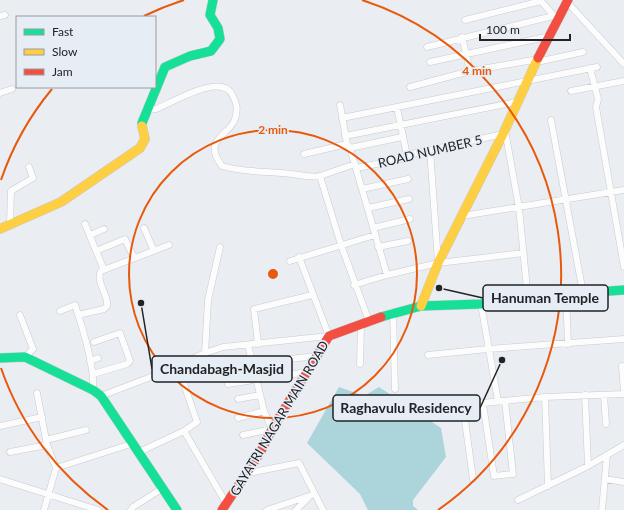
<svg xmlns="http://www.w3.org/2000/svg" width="624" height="510" viewBox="0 0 624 510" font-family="Lato,sans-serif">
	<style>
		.water { fill: #abd4db }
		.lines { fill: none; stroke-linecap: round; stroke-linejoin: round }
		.street-casing { stroke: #c7cacd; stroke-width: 7 }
		.fast-casing { stroke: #c7cacd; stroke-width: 10 }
		.slow-casing { stroke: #c7cacd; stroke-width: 10 }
		.jam-casing { stroke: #c7cacd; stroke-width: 10 }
		.street { stroke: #fcfcfd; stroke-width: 6 }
		.fast { stroke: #16e098; stroke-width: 9 }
		.slow { stroke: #ffcf43; stroke-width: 9 }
		.jam { stroke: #f24e42; stroke-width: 9 }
		.ring { fill: none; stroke: #e8590c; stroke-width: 2 }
		.labels { text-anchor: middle; stroke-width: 3.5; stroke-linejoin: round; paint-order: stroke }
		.street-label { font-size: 13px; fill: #212326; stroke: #e7edf5 }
		.centre { fill: #e8590c; stroke: #e7edf5; stroke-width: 2 }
		.ring-label { font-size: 12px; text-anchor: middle; font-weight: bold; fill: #e8590c; stroke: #e7edf5; stroke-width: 3.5; stroke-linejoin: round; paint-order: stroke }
		.leader { fill: none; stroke: #212326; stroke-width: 1.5 }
		.callout-dot { fill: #212326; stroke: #e7edf5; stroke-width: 1.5 }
		.callout { fill: #e7edf5; stroke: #212326; stroke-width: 1.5 }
		.callout-label { font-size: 14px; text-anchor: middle; font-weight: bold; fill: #212326 }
	</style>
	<rect width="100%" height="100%" fill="#eaeef2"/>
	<path class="water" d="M339 387 364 396 379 387 441 428 446 457 413 500V506L418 510H368L360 494 307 443Z"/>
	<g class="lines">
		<defs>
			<path id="street" d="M540 0 556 18
				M567 2 624 64
				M0 16 5 15
				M465 20 541 1
				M462 37 470 71
				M427 47 553 16
				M430 62 550 36
				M537 62 583 52
				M590 68 598 99 596 107 624 267
				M410 87 470 71 539 59
				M571 91 624 81
				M0 93 12 89
				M340 105 347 144 350 148 387 275
				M397 108 407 155
				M149 110 156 109C172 103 222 71 233 96 237 104 238 110 235 119 232 129 220 134 216 143 212 151 217 159 222 166 245 173 268 171 292 174 302 175 310 178 320 176
				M342 118 597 67
				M551 120 583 293
				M505 130 519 208 528 299
				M345 136 516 102
				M350 148 402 137
				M430 150 438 262
				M304 154 347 144
				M355 164 320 176 341 245 369 321
				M356 168 407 158V155L503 134
				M362 189 408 179
				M368 208 409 199
				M462 216 624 190
				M10 223 11 191 33 178 29 167
				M85 224 104 270
				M144 228 154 251
				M373 228 410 219
				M90 235 104 229
				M378 247 408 241
				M96 251 125 239 134 258
				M290 261 375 235
				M354 285 387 275 438 263 524 253
				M566 294 568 344
				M481 304 498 401
				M60 311 75 305C82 326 95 369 93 390
				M393 312 395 389
				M20 315 33 349 25 357
				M78 315 104 309 107 306C109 295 95 282 101 271L169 245
				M258 344 254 309 312 295
				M205 353 208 300 220 247
				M428 355 488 349 624 339
				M90 361 98 358
				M360 364 361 323
				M622 366 624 393
				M237 367 252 363 317 356
				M93 374 127 364 130 361 120 333 94 342
				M184 384 197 422 184 431
				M228 384 307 372
				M37 393 47 445 56 468 44 510
				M585 395 588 466
				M604 395 606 424
				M101 396 156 375 205 353 223 347 329 336 299 257
				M545 397 548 486
				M238 399 260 395
				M483 404 494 476 513 474 505 401
				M463 406 473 479
				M431 408 545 397 624 394
				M238 418 264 411
				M0 426 42 417
				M243 435 272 429 264 411 248 345
				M46 440 86 430
				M10 452 47 445
				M139 452 184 431 226 503
				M56 468 134 443
				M248 473 299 463 323 510
				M0 479 98 510
				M605 479 624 482
				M518 500 588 466 624 445
				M131 510 133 507 163 488
				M267 510 312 495
				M296 510 310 496
				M602 510 607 455"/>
			<path id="fast" d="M142 123 165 67 190 56 211 51 220 39 218 28 210 15 213 0
				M381 317 421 306 481 304 566 294 624 290
				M0 358 25 357 93 390 101 396 177 510"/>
			<path id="slow" d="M0 229 61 202 140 148 145 139 142 126
				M421 306 438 263 503 134 538 58"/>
			<path id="jam" d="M538 58 568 0
				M222 510 260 453 272 429 329 336 381 317"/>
		</defs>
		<use href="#street" class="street-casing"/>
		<use href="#fast" class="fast-casing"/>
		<use href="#slow" class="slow-casing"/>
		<use href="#jam" class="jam-casing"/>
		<use href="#street" class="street"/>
		<use href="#fast" class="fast"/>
		<use href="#slow" class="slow"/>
		<use href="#jam" class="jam"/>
	</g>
	<g class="ring">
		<circle cx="273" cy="274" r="144"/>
		<path d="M108 510A288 288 0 0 1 1 368M1 180A288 288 0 0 1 52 89M144 16A288 288 0 0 1 184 0M362 0A288 288 0 0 1 438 510"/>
	</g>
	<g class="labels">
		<g class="street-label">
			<text transform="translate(430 151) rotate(-13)" y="5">ROAD NUMBER 5</text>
			<text transform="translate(279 418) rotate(-59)" y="5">GAYATRI NAGAR MAIN ROAD</text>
		</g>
	</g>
	<circle cx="273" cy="274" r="6" class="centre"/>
	<g class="ring-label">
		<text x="477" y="75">4 min</text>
		<text x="273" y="134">2 min</text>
	</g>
	<path class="leader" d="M439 288L483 298M141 303L152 369M502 360L480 408"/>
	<g class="callout-dot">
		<circle cx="439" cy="288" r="4"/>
		<circle cx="141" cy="303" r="4"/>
		<circle cx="502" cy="360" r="4"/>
	</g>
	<g class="callout">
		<rect x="483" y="285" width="125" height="26" rx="4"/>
		<rect x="152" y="356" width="140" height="26" rx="4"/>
		<rect x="333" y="395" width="147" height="26" rx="4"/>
	</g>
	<g class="callout-label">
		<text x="545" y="303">Hanuman Temple</text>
		<text x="222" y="374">Chandabagh-Masjid</text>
		<text x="406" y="413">Raghavulu Residency</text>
	</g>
	<rect x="16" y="16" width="140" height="72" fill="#e7edf5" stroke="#989ca2"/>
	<rect x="24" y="29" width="20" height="6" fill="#16e098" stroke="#989ca2"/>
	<text x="52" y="36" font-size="12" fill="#212326">Fast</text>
	<rect x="24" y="49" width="20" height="6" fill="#ffcf43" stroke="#989ca2"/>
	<text x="52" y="56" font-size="12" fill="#212326">Slow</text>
	<rect x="24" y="69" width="20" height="6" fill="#f24e42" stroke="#989ca2"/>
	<text x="52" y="76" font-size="12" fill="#212326">Jam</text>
	<path d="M480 34v6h90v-6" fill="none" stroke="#212326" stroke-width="2"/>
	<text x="486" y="34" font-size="12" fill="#212326" stroke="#e7edf5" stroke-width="3" paint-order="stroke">100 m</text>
</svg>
